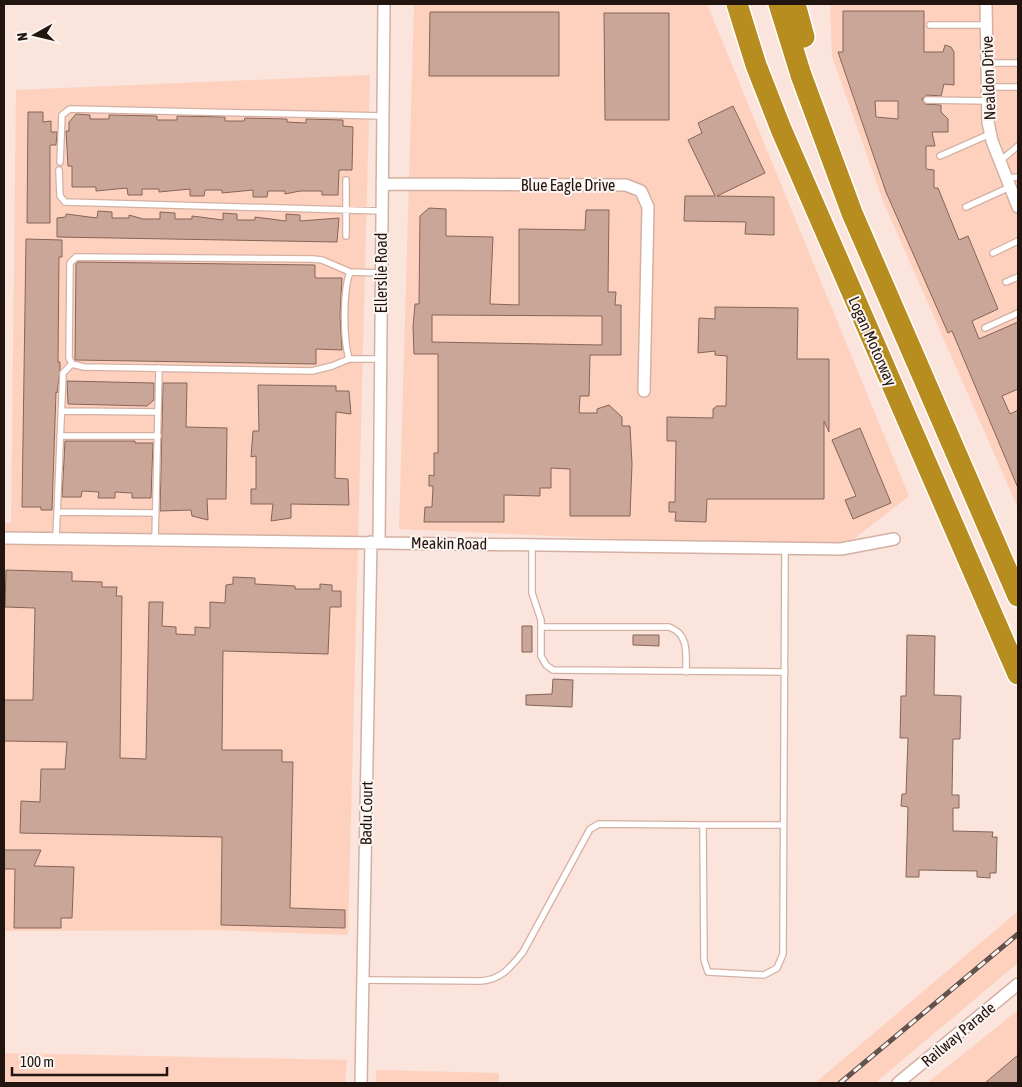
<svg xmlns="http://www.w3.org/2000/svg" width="1022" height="1087" viewBox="0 0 1022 1087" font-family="'Asap Condensed',sans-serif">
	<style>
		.built { fill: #fed1bf }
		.building { fill: #c9a698; stroke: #856558; fill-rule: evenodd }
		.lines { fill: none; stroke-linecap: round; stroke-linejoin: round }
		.service-casing { stroke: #d4b0a2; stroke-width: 8 }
		.minor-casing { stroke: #d4b0a2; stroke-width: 14 }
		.motorway-casing { stroke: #fff; stroke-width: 24 }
		.service { stroke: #fff; stroke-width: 5.5 }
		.minor { stroke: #fff; stroke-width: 11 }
		.motorway { stroke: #b78d1f; stroke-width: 21 }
		.rail-casing { stroke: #63534d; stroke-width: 5 }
		.rail { stroke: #fcf5f1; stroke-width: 3; stroke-dasharray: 9; stroke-linecap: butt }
		.labels { text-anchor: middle; stroke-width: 4; stroke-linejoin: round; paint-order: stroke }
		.street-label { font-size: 16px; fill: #221510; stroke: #fcf5f1 }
	</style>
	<rect width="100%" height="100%" fill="#fae4db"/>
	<path class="built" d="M414 4H707L909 496 841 549 399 529Z
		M830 4H1018V508L883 201 832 56Z
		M370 75 348 935 217 930 4 931V523H11L16 90Z
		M1018 911V963L875 1083H815Z
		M1018 1010V1083H927Z
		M4 1053 347 1060 345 1083H4Z
		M376 1070 499 1073V1083H376Z"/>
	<path class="building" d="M843 11H924V52H943L945 45 951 47 954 52V85L944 84 941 96 927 95 922 99 925 104 941 105V112L948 119V132H932L935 146H926V169L934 170V188H938L959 240 968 236 998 309 972 321 979 339 1018 322V389L1002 396 1010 414 1018 410V488L952 331 948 333 886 192 838 52H843ZM875 101H898V119L876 117Z
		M430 12H559V76H429Z
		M604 13H669V120H605Z
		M733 106 765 173 717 196 774 197V235L745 234 746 222 684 221 685 196H715L688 140 702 133 698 123Z
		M28 112H43V122L51 121V132H57L56 145H50V223H27Z
		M76 114 90 115V119H109V115L157 116V120H177V116L225 117V121H244L245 118 287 119V122L306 123V119L343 120V126L353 127 352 170H339L338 195H322V191H300L285 194V191H268L267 197H253V190L222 193V190H205L204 196H190V189L159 192V189H142V195H128L127 188 96 191V187H72V166H68L66 131H69V122Z
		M429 208 446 209V236L493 237 490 304 519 305V229L585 230 586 210H609L608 292H616L615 305H621V355H590L589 396H580L579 413H597V409L609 405 622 417V426H630L632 464 630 516H570V469L551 468V488H540V496L504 495V522H424L425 507H432L433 486H429V475L434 476V453H438V354H414L413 327 415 304H419L420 216ZM432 315 602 316V345L432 342Z
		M98 211 112 212V218H129V215L143 219H160V212L175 213V219H192V216L223 220V213L237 214V220H255V217L286 221V214L300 215V221L339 218 337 242 57 237V218L66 217V214L97 218Z
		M26 239 62 240V257H59L58 362H60V370L57 393 56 392 52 510H41V507H22Z
		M78 262 315 265V278H342L340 315 342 350 316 349V364L75 360 76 264Z
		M715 307 798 308 797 359H829V432L824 421V499H707L706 522 675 521 676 512H669V502H675L676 441H667V417L713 418V409L717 406H726L727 356 715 355V351L698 353 699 318 715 319Z
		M67 381 154 383V400L147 406 68 404Z
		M163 383H187L186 427 227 428 226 499H207L208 520 192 516 191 510 160 511Z
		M258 385 336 386V391H349L351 414 336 412 335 478 348 479 349 505 291 504V518L271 521 273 504H251V489H256V456L251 457 253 431H259Z
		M860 428 891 503 853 519 845 500 856 496 832 440Z
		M65 441H135V443H153L151 498H132V493L115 492V498H98L99 492 82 491 81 497H62Z
		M6 570 72 572V581L102 582V587H117L116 596H122L120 758 146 759 149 602H163L162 626 176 627V634L195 635V627L210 628V602L225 603 226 585 233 584V577L255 578V584L295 586V589H320V584L332 585V591H341V607H330L328 654 223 651 222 750H282V762H293L290 908 345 910V928L221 925 222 837 20 833 21 801 40 802 41 769H65L67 742 4 741V700H33L35 608 5 607Z
		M522 626H532V652H522Z
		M633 635H659V646L633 645Z
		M907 635 935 636 934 695 961 696 960 739H953L952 795H959V808H953V831L993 832 992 837H997L996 873H990V878L977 877V871L919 870V877H906L908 807 901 806 902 794H906L908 738H900L901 696H906Z
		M553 679 573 680 572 707 526 705V695L552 694Z
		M4 850H41L34 866 74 867 72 918H61V928H14L15 869H4Z
		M1018 1055V1083H985Z"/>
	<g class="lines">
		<defs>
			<path id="service" d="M930 25H986
				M987 63H1018
				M987 87H1018
				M927 100 987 101
				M940 156 990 134
				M1000 161 1018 146
				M60 162 62 115 70 109 383 116
				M59 170 60 196 65 202 382 211
				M1007 178 1018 177
				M966 207 1010 187
				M346 236V180
				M993 253 1018 241
				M1006 282 1018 277
				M985 328 1018 313
				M349 359C343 339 343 290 350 272
				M381 359H349L332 366 312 371 84 367 72 364 69 358 70 263 76 257 313 259 322 260 350 272 381 273
				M61 411 158 412
				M60 436H158
				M57 512 156 513
				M56 538 63 373 72 364
				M155 540 159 368
				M532 544V593L541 620V656L546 665 553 670 785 672
				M541 627H669C689 634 686 653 686 672
				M783 825H703L704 960 708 972 764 975 777 968 783 954 785 548
				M363 980 480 981C501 980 511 967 523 952L590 829 599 824 703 825"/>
			<path id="minor" d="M986 4 988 122 992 141 1018 207
				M382 184 626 185 641 191 648 207 644 391
				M4 538 841 549 894 539
				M379 542 384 4
				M361 1083 371 542
				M898 1083 1018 984"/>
			<path id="motorway" d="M737 4 756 65 781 129 1018 674
				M779 4 801 75 852 213 1018 596
				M795 4 804 37"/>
		</defs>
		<use href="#service" class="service-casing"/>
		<use href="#minor" class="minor-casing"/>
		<use href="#motorway" class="motorway-casing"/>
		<use href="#service" class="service"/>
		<use href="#minor" class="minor"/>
		<use href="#motorway" class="motorway"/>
		<defs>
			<path id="rail" d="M840 1083 1018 934"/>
		</defs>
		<use href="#rail" class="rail-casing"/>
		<use href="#rail" class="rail"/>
	</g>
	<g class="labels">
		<g class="street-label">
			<text transform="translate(988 78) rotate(-92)" y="6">Nealdon Drive</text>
			<text x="568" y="191">Blue Eagle Drive</text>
			<text transform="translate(381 273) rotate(-90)" y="6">Ellerslie Road</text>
			<text transform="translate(873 341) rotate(66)" y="6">Logan Motorway</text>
			<text transform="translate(449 543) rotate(1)" y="6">Meakin Road</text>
			<text transform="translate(366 813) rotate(-89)" y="6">Badu Court</text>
			<text transform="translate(958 1034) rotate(-40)" y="6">Railway Parade</text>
		</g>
	</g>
	<rect width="1022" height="1087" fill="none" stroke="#221510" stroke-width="10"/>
	<g transform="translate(35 35) rotate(262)" stroke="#fcf5f1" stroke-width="4" paint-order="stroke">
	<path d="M0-4L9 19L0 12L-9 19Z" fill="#221510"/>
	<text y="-8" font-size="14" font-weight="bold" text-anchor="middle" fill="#221510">N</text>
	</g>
	<path d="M12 1067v8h155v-8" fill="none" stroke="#221510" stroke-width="2.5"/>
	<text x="20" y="1067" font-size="15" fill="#221510" stroke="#fcf5f1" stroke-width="4" paint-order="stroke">100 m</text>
</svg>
